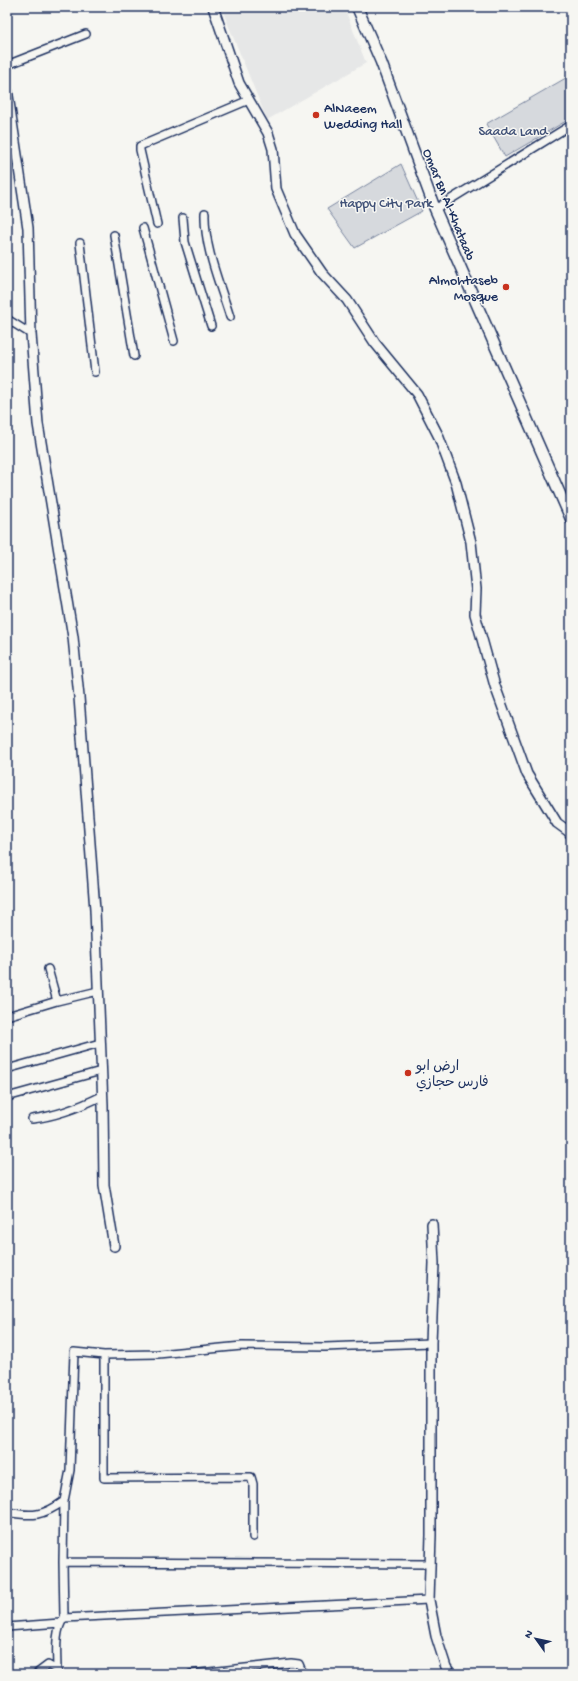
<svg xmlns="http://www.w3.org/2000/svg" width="578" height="1681" viewBox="0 0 578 1681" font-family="'Gochi Hand','Playpen Sans Arabic',sans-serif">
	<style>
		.built { fill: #e6e7e7 }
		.green { fill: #d6d9dd; stroke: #78849e }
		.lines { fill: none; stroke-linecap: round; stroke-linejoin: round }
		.minor-casing { stroke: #1b2f5e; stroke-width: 10 }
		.tertiary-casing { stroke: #1b2f5e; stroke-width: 12 }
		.secondary-casing { stroke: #1b2f5e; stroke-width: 13 }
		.minor { stroke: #f6f6f2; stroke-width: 7 }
		.tertiary { stroke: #f6f6f2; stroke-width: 9 }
		.secondary { stroke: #f6f6f2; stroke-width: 10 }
		.poi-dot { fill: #c8321e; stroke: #f6f6f2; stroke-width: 1.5 }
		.labels { text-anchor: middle; stroke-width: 3; stroke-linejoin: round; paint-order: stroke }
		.poi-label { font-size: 14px; fill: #1b2f5e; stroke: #f6f6f2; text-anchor: start }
		.park-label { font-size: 14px; fill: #405177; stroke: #f6f6f2 }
		.street-label { font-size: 14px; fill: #1b2f5e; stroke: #f6f6f2 }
	</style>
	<rect width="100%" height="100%" fill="#f6f6f2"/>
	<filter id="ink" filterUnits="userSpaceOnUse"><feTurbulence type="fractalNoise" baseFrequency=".025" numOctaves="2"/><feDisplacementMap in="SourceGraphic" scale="8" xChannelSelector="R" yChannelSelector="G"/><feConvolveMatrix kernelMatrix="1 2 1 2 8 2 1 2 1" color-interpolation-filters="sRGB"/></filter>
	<g filter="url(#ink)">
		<path class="built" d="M221 7H344L366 63 267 120Z"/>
		<path class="green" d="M571 75V118L505 157 486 124Z
			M401 164 422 211 355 248 327 209Z"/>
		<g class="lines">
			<defs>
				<path id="minor" d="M7 65 86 34
					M435 209 571 125
					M205 213C204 248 220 284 230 317
					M183 218 185 242 211 326
					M157 224 140 150V146L249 100
					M143 228 174 341
					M114 235 134 356
					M80 243 95 372
					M7 319 31 334
					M48 969 57 1001
					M7 1016 57 1001 98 991
					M7 1069 100 1043
					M7 1097 101 1071
					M32 1119C57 1116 80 1107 102 1096
					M104 1355V1478L251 1477 253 1484V1537
					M7 1512C33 1517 43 1516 64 1501
					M63 1562 429 1564
					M64 1618 429 1600
					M7 1627 60 1623
					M36 1674 48 1665 57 1670
					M59 1674 57 1670C57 1654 54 1631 64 1618L63 1562 64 1501 70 1470 74 1352 104 1355 158 1354 242 1346 325 1347 431 1343
					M191 1674 291 1663 299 1664 303 1674"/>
				<path id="tertiary" d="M213 7 239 83 268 133 273 149 276 189 295 234 322 273 347 300 375 343 417 394 438 435 456 483 471 542 476 589 475 614 495 686 527 774 557 823 568 831 571 835
					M7 89 28 228 31 334 38 424 73 637 79 697 95 910 103 1105 104 1185 114 1246
					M432 1224 434 1263 431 1343V1535L429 1600 436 1636 446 1667 451 1674"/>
				<path id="secondary" d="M357 7 381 62 435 209 571 519"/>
			</defs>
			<use href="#minor" class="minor-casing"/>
			<use href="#tertiary" class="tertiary-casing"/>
			<use href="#secondary" class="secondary-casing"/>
			<use href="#minor" class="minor"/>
			<use href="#tertiary" class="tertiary"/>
			<use href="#secondary" class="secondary"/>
		</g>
	</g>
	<g class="poi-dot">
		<circle cx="316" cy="115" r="4"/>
		<circle cx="506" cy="287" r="4"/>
		<circle cx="408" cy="1073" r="4"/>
	</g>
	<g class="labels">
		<g class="poi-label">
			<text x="324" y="112">AlNaeem<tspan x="324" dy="16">Wedding Hall</tspan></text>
			<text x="498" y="284" text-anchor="end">Almohtaseb<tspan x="498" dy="16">Mosque</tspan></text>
			<text x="416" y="1070">ارض ابو<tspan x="416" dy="16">فارس حجازي</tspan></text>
		</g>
		<g class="park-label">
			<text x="513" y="135">Saada Land</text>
			<text x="386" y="207">Happy City Park</text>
		</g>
		<g class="street-label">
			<text transform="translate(450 204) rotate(68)" y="5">Omar Bn Al-Khataab</text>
		</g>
	</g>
	<rect width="578" height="1681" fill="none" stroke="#f6f6f2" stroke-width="24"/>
	<rect x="12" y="12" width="554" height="1657" fill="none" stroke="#1b2f5e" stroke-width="1.5" filter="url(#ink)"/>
	<g transform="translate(536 1639) rotate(303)" stroke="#f6f6f2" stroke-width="3" paint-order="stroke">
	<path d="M0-3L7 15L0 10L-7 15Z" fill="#1b2f5e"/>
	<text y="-6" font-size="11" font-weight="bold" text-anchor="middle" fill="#1b2f5e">N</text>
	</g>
</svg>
